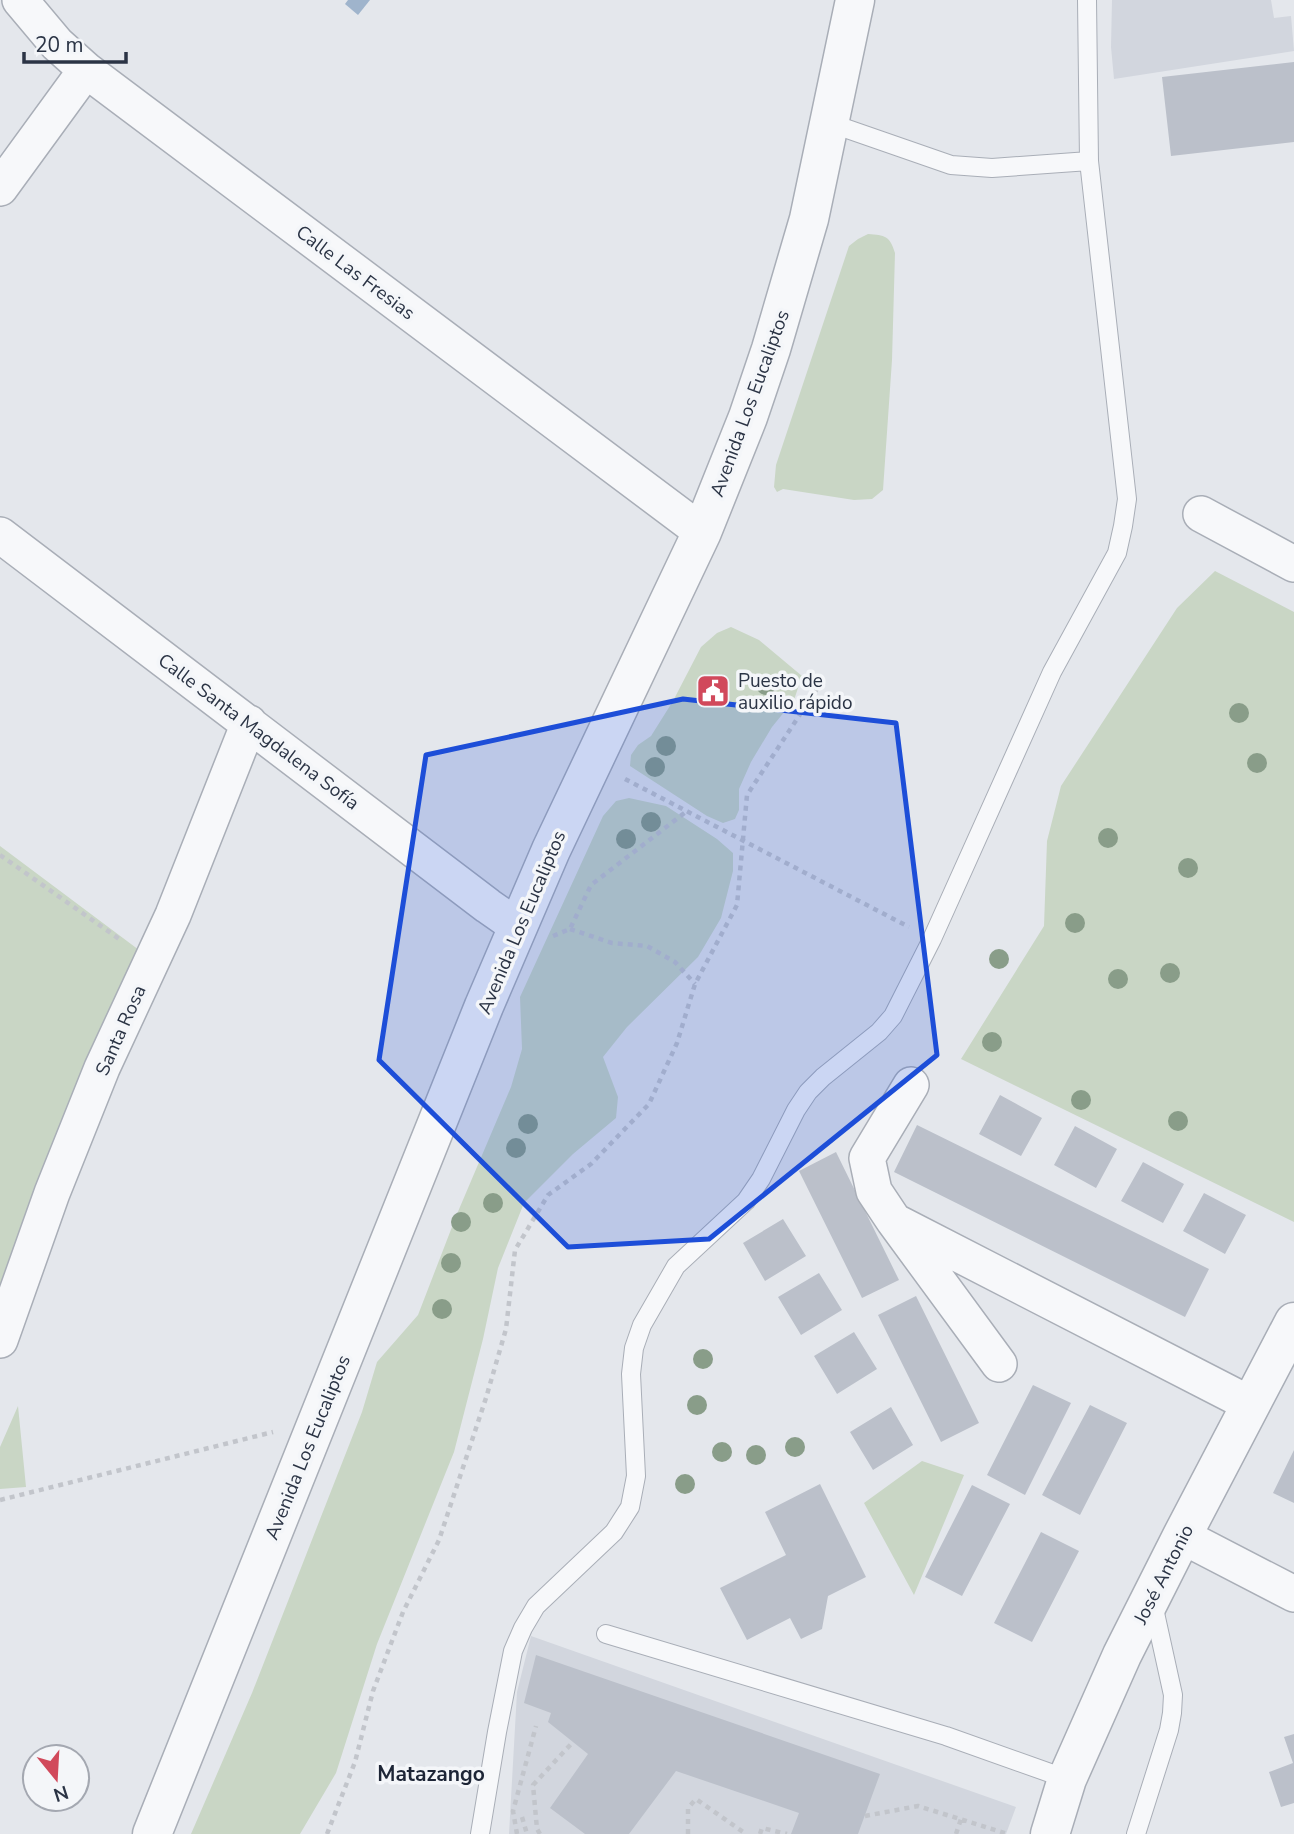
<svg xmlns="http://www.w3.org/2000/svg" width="1294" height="1834" viewBox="0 0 1294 1834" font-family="'Nunito Sans',sans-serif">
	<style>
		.built { fill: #d2d6de }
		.green { fill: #c9d6c5 }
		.water { fill: #9fb4cc }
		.building { fill: #bbc0ca }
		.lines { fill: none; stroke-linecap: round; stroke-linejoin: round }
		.service-casing { stroke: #a9aeb7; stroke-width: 20 }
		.minor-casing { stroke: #a9aeb7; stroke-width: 38 }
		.tertiary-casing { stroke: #a9aeb7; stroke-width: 41 }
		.path { stroke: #c2c5cb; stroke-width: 4.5; stroke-dasharray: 5 5; stroke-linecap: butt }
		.service { stroke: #f7f8fa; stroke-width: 18 }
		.minor { stroke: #f7f8fa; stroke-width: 35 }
		.tertiary { stroke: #f7f8fa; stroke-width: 38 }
		.tree { fill: #899d89 }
		.marked { fill: #1d4ed8; fill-opacity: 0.2; stroke: #1d4ed8; stroke-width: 5; stroke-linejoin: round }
		.labels { text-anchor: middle; stroke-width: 7; stroke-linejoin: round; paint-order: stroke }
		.street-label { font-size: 19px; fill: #2b3445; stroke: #f4f6f9 }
		.poi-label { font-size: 19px; fill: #2b3445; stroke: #f4f6f9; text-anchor: start }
		.neighbourhood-label { font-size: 21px; font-weight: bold; fill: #1d2536; stroke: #f4f6f9 }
	</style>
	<rect width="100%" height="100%" fill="#e4e7ec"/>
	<path class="built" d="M1112 0H1271L1274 18 1291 16 1294 51 1114 79 1111 47Z
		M531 1636 1016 1807 1006 1834H509L517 1692Z"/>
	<path class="green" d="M868 234C885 235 890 236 895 253L892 360 883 490 872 499 854 500 783 489 777 492 774 487 776 465 849 246 858 239Z
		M1215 571 1294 612V1222L961 1059 1044 926 1047 841 1061 786 1177 608Z
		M731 627 759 640 802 676 794 700 772 727 751 762 739 789V810L735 819 723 823 707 816 630 766 631 755 638 745 651 736 673 701 701 647 717 633Z
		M629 798 666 806 717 839 733 853V871L721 918 698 957 627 1027 603 1057 618 1097 616 1118 573 1154 524 1203 498 1268 483 1339 454 1452 377 1644 336 1773 300 1834H191L252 1693 362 1412 377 1362 418 1315 457 1214 511 1087 522 1049 520 997 603 816 616 801Z
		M0 846 139 950 0 1305Z
		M18 1406 26 1487 0 1489V1447Z
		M922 1461 964 1475 914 1595 864 1503Z"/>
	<path class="water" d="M348 0H370L358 15 345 4Z"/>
	<path class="building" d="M1294 62V142L1171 156 1162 77Z
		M1000 1095 1042 1118 1021 1156 979 1134Z
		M917 1125 1209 1269 1185 1317 894 1172Z
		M1075 1126 1117 1149 1096 1188 1054 1165Z
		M836 1152 899 1280 862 1298 799 1171Z
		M1143 1162 1184 1184 1163 1223 1121 1201Z
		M1204 1193 1246 1215 1225 1254 1183 1231Z
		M783 1219 806 1256 765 1281 743 1243Z
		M819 1273 842 1310 801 1335 778 1297Z
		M916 1296 979 1423 941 1442 878 1315Z
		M854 1332 877 1369 837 1394 814 1356Z
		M1033 1385 1071 1403 1025 1495 987 1475Z
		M1090 1405 1127 1423 1080 1515 1042 1495Z
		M891 1407 913 1445 873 1470 850 1432Z
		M1294 1450V1503L1273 1493Z
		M820 1484 866 1577 828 1596 822 1629 801 1639 790 1618 747 1640 720 1588 786 1555 765 1512Z
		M972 1485 1010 1504 962 1596 925 1577Z
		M1041 1532 1079 1551 1032 1642 994 1623Z
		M536 1655 880 1774 858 1834H791L799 1813 676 1771 629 1834H585L550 1808 588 1754 548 1722 551 1713 524 1703Z
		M1294 1734V1803L1281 1807 1269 1772 1293 1763 1284 1737Z"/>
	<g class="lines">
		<defs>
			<path id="service" d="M830 123 951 165 992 168 1089 161
				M606 1634 946 1736 1067 1779
				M480 1834 497 1732 513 1651 523 1628 536 1606 614 1532 630 1507 636 1476 631 1374 634 1348 642 1325 676 1266 746 1201 761 1179 796 1110 808 1092 823 1077 879 1032 893 1016 932 939 1052 672 1117 553 1123 526 1127 499 1089 161 1087 0
				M1136 1834 1169 1730 1172 1713 1173 1695 1153 1604"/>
			<path id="minor" d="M20 0 57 44 86 70 702 532
				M0 188 86 70
				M1201 514 1294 564
				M0 535 488 906 518 927
				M911 1085 867 1158 874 1191 894 1221 999 1364
				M894 1221 1250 1404
				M0 1340 52 1193 102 1068 173 915 249 723
				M1182 1536 1294 1594"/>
			<path id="tertiary" d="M152 1834 484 1006 551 850 702 532 748 417 771 349 809 219 855 0
				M1050 1834 1067 1779 1122 1655 1182 1536 1294 1322"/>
		</defs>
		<use href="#service" class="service-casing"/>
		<use href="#minor" class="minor-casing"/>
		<use href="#tertiary" class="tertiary-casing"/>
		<path class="path" d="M625 779 909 927
			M0 855 122 941
			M570 929 612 943 647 946 675 962 695 984
			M553 936 570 929 591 885 687 811
			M0 1500 273 1432
			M865 1816 918 1806 1008 1834
			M522 1817 527 1834
			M327 1834 355 1762 373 1691 403 1612 439 1540 486 1398 506 1329 515 1250 548 1195 591 1164 649 1104 677 1043 695 984 737 905 747 795 822 681
			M517 1834 513 1811 536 1726
			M540 1834 537 1829 533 1785 572 1743
			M688 1834V1808L696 1799 746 1834
			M760 1834 762 1828 787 1834
			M956 1834 961 1819"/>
		<use href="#service" class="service"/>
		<use href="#minor" class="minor"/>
		<use href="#tertiary" class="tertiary"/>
	</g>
	<g class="tree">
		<circle cx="766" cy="685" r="10"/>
		<circle cx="1239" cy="713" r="10"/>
		<circle cx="666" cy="746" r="10"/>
		<circle cx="1257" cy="763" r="10"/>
		<circle cx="655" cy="767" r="10"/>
		<circle cx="651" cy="822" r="10"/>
		<circle cx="1108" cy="838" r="10"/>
		<circle cx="626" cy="839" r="10"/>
		<circle cx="1188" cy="868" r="10"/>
		<circle cx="1075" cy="923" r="10"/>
		<circle cx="999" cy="959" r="10"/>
		<circle cx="1170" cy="973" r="10"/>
		<circle cx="1118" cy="979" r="10"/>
		<circle cx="992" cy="1042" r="10"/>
		<circle cx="1081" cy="1100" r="10"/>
		<circle cx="1178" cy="1121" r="10"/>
		<circle cx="528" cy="1124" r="10"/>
		<circle cx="516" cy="1148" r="10"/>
		<circle cx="493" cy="1203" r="10"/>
		<circle cx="461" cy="1222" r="10"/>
		<circle cx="451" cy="1263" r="10"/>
		<circle cx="442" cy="1309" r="10"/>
		<circle cx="703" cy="1359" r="10"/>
		<circle cx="697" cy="1405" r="10"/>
		<circle cx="795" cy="1447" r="10"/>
		<circle cx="722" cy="1452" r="10"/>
		<circle cx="756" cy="1455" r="10"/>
		<circle cx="685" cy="1484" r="10"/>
	</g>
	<path class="marked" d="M683 699 896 723 937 1055 709 1239 568 1247 379 1060 426 755Z"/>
	<defs>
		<symbol id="civic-square" viewBox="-11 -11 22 22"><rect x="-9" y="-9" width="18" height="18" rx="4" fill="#d1495b" stroke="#f4f6f9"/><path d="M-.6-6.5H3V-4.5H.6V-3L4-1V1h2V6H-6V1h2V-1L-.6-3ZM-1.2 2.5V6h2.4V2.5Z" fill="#fff"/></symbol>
	</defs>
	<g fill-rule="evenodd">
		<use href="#civic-square" x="694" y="672" width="38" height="38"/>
	</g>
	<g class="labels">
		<g class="street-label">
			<text transform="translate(356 272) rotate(37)" y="7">Calle Las Fresias</text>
			<text transform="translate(749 403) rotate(-70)" y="7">Avenida Los Eucaliptos</text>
			<text transform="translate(259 731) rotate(37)" y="7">Calle Santa Magdalena Sofía</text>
			<text transform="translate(521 922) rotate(-67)" y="7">Avenida Los Eucaliptos</text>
			<text transform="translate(120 1030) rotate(-66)" y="7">Santa Rosa</text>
			<text transform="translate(307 1447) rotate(-68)" y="7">Avenida Los Eucaliptos</text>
			<text transform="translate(1163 1574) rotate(-63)" y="7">José Antonio</text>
		</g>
		<g class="poi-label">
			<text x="738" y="687">Puesto de<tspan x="738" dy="22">auxilio rápido</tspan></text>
		</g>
		<g class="neighbourhood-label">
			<text x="431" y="1781">Matazango</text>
		</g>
	</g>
	<g transform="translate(56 1778) rotate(162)"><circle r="33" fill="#f4f6f9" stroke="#a4a8b1" stroke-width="2"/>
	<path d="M0-5L12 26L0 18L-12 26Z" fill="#d1495b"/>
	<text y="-10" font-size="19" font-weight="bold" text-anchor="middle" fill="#2b3445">N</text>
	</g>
	<path d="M24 52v10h102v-10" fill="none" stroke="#2b3445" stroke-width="3.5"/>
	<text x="35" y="52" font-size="21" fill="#2b3445" stroke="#f4f6f9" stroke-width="5" paint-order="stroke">20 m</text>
</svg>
